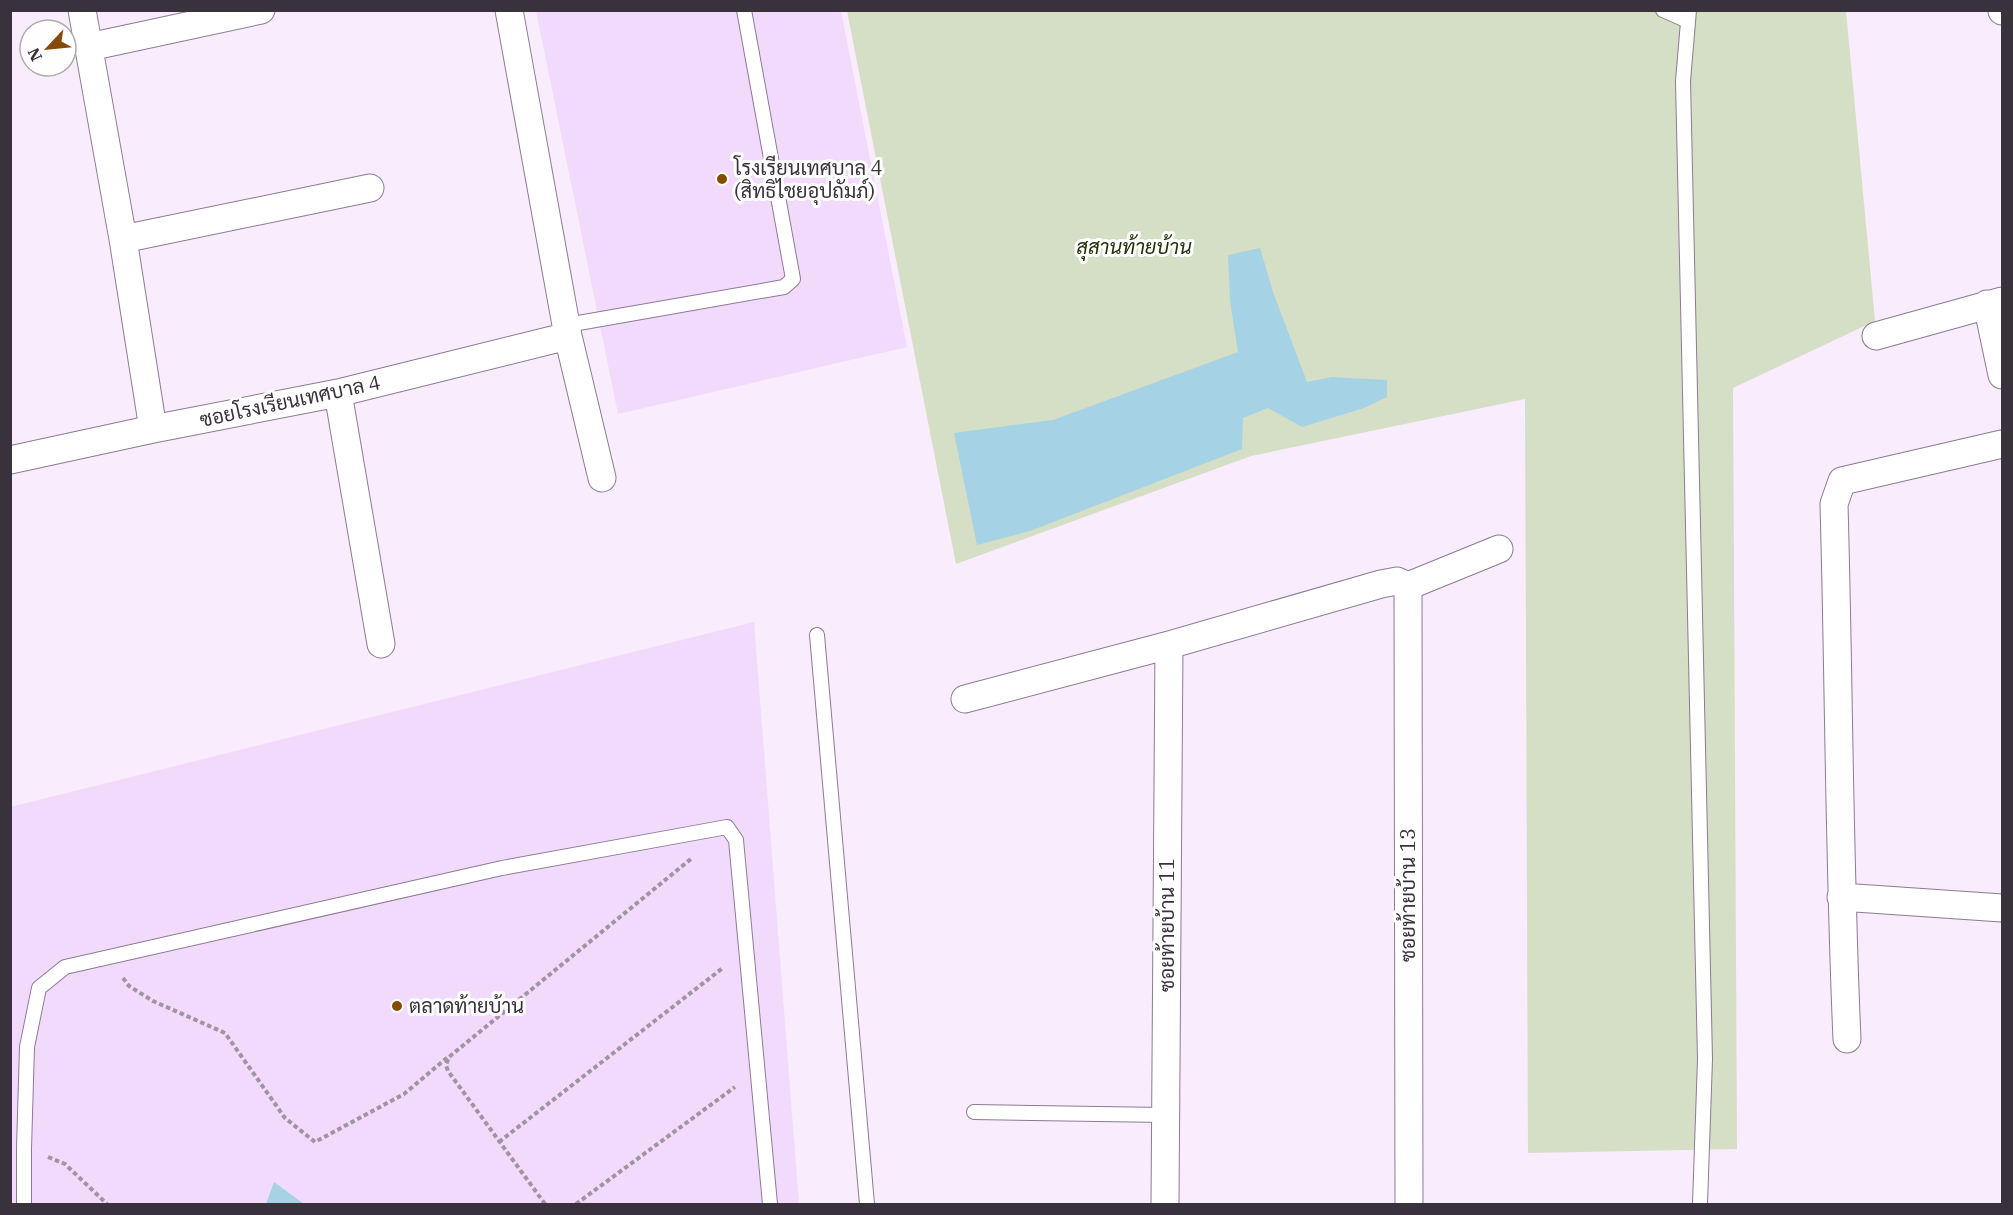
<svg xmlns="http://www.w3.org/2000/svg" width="2013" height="1215" viewBox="0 0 2013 1215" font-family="'IBM Plex Serif',Sarabun,serif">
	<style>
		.built { fill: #f2dafc }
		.green { fill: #d4dfc5 }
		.water { fill: #a6d2e5 }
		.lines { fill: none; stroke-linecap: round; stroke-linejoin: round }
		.service-casing { stroke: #8c7b93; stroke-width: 16 }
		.minor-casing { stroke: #8c7b93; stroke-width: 29 }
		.path { stroke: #9e94a2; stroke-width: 4; stroke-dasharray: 4.5 3; stroke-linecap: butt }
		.service { stroke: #fff; stroke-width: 14 }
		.minor { stroke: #fff; stroke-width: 27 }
		.poi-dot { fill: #864b03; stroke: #fefefe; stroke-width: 2 }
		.labels { text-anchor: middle; stroke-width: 6; stroke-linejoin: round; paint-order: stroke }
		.poi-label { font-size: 20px; fill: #39313c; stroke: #fefefe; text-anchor: start }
		.park-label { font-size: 20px; font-style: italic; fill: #233005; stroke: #fefefe }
		.street-label { font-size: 20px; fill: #39313c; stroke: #fefefe }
	</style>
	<rect width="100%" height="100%" fill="#f8ecfd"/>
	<path class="built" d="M536 11H841L907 347 618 414Z
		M754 622 799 1204H11L10 807Z"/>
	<path class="green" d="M847 11H1846L1875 321 1733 388 1737 1149 1528 1153 1525 399 1251 456 956 564Z"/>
	<path class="water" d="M1260 248 1273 292 1307 382 1332 377 1387 380V397L1364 408 1302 427 1268 408 1243 418 1242 449 1030 531 977 545 954 433 1053 420 1238 352 1230 301 1228 255Z
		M274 1182 304 1204H266Z"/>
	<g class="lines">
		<defs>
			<path id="service" d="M1663 10 1688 21
				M1689 10 1683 81 1705 1059 1700 1204
				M567 325 784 287 793 279 744 10
				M817 635 867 1204
				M974 1112 1165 1115
				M24 1204V1148L27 1047 39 988 65 967 502 868 727 827 736 840 770 1204"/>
			<path id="minor" d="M82 10 123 239 153 429
				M509 10 568 336 602 478
				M2002 10V11
				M89 47 261 10
				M123 239 370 188
				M1987 304 2002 375
				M1876 336 2002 301
				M338 393 381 644
				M10 460 153 429 338 393 568 336
				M1408 586 1409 1204
				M965 699 1169 645 1381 584 1397 581 1408 586 1499 549
				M1841 897 2002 908
				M1847 1039C1839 861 1839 682 1834 504L1842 481 2002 444
				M1165 1204 1169 645"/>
		</defs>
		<use href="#service" class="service-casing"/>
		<use href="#minor" class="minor-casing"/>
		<path class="path" d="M123 978 129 986 153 1001 225 1033 285 1118 315 1142 404 1094 448 1057
			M499 1142 724 967
			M48 1157 65 1164 107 1204
			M545 1204 448 1071 446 1065 449 1057 692 858
			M576 1204 735 1087"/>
		<use href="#service" class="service"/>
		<use href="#minor" class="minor"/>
	</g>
	<g class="poi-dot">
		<circle cx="722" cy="179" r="6"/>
		<circle cx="397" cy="1006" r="6"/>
	</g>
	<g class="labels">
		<g class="poi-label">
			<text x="734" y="175">โรงเรียนเทศบาล 4<tspan x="734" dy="23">(สิทธิไชยอุปถัมภ์)</tspan></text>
			<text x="409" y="1013">ตลาดท้ายบ้าน</text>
		</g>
		<g class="park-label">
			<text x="1134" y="254">สุสานท้ายบ้าน</text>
		</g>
		<g class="street-label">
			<text transform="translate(290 401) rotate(-12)" y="7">ซอยโรงเรียนเทศบาล 4</text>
			<text transform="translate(1408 895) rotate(-90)" y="7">ซอยท้ายบ้าน 13</text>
			<text transform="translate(1167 925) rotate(-90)" y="7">ซอยท้ายบ้าน 11</text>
		</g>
	</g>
	<rect width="2013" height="1215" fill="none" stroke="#39313c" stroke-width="24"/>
	<g transform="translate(48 48) rotate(244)"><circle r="28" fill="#fefefe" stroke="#afacb0" stroke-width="1.5"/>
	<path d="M0-4.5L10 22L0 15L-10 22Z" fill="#864b03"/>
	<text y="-9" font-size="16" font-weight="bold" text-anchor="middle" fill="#39313c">N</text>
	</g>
</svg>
